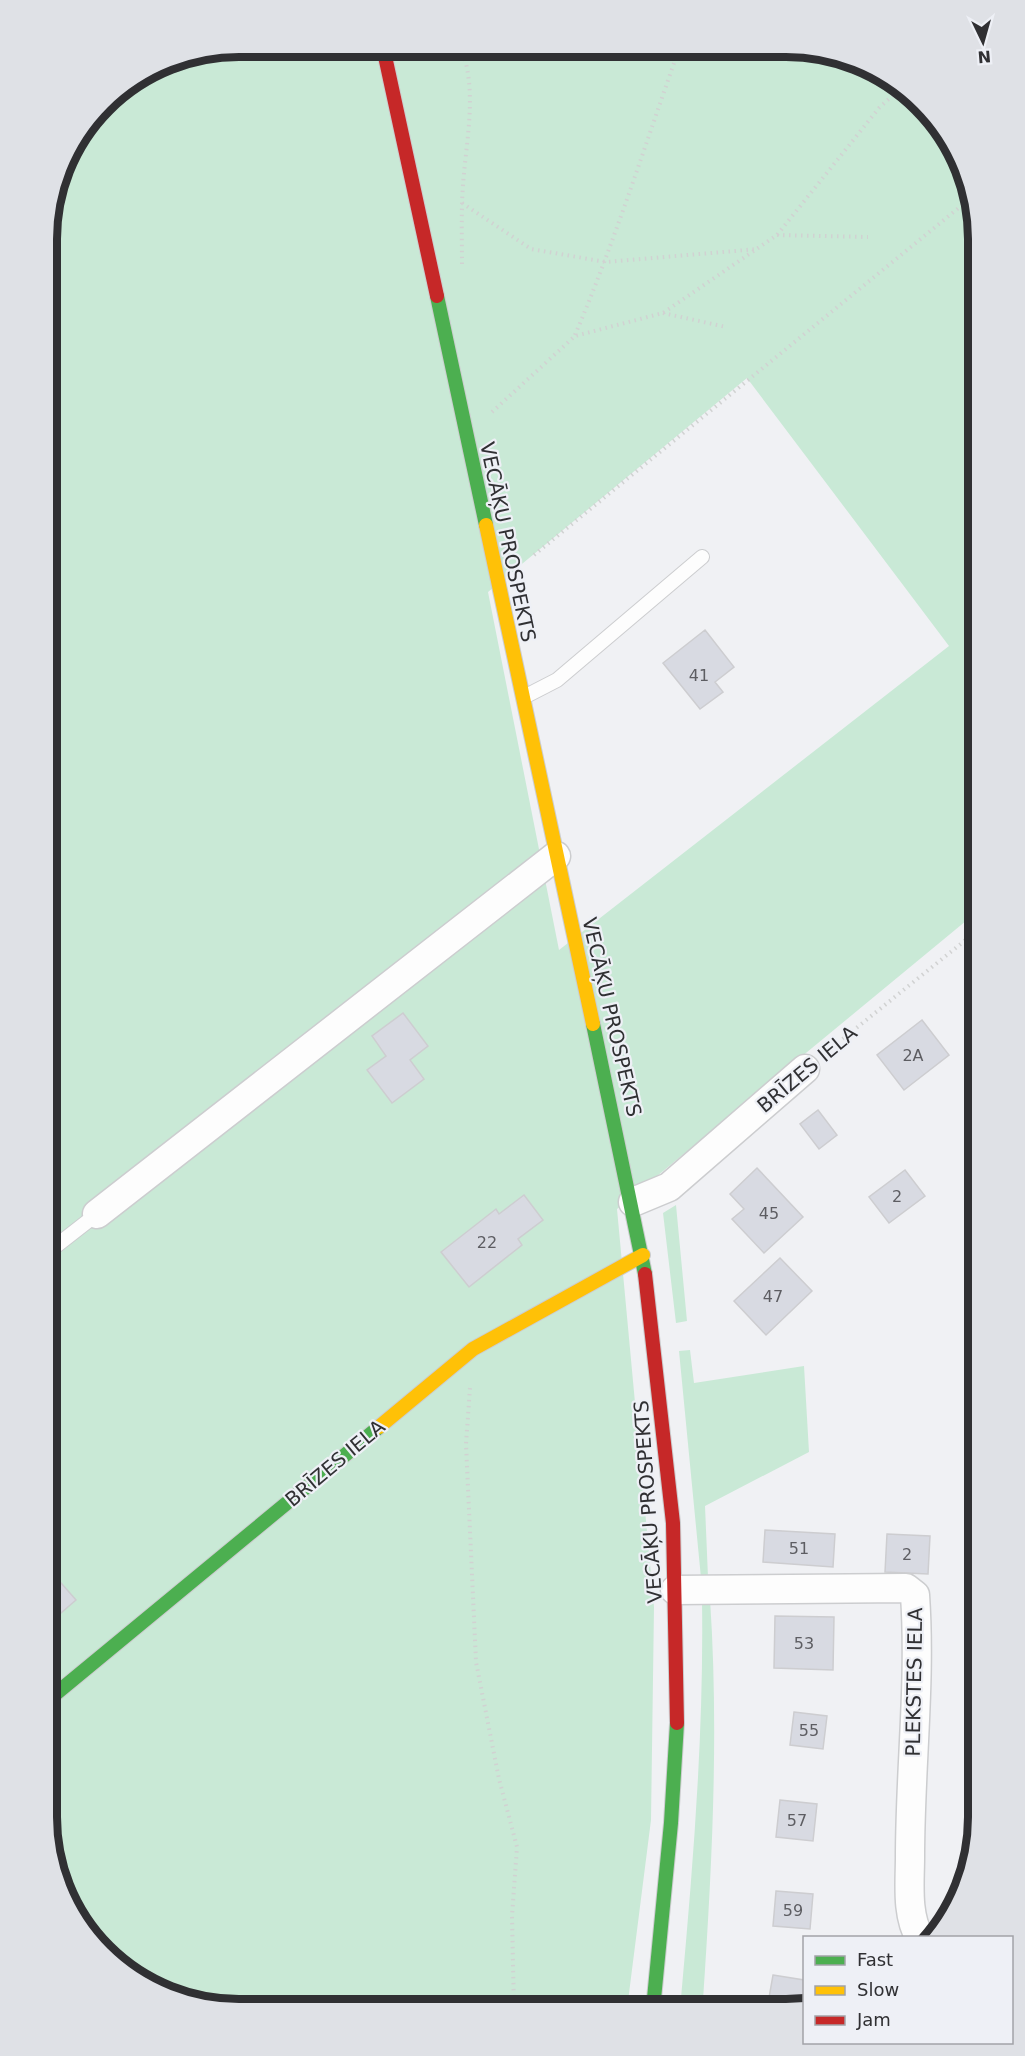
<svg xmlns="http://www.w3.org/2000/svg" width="1025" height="2056" viewBox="0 0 1025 2056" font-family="'DejaVu Sans',sans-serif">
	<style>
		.green { fill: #c9e9d6; fill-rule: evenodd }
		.building { fill: #d8dae2; stroke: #cdcdd0; stroke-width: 1.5 }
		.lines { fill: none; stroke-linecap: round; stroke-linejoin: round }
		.lane-casing { stroke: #cccdcf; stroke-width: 16 }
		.street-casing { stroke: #cccdcf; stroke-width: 31 }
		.fast-casing { stroke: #cccdcf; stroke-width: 16 }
		.slow-casing { stroke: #cccdcf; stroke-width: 16 }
		.jam-casing { stroke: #cccdcf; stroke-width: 16 }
		.path { stroke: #d1d2d2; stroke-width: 4; stroke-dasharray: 1.5 4.5; stroke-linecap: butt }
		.lane { stroke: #fdfdfd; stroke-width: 14 }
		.street { stroke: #fdfdfd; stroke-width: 28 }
		.fast { stroke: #4caf50; stroke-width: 14 }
		.slow { stroke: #ffc107; stroke-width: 14 }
		.jam { stroke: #c62828; stroke-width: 14 }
		.labels { text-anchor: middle; stroke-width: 4.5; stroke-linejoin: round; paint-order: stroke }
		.number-label { font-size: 16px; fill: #5d5d62 }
		.street-label { font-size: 20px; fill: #303033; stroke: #eef0f6 }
		.rim { fill: none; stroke: #303033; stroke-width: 8 }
	</style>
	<rect width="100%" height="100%" fill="#f0f1f4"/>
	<path class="green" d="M239 47 823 50 913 94 968 178 978 239V911L617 1209 654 1607 651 1820 627 2009 214 2008 154 1990 112 1962 57 1878 47 1817 48 214 67 154 112 95 166 61ZM747 378 949 646 559 950 488 592Z
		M676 1205 687 1321 676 1323 663 1213Z
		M690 1350 694 1383 804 1366 809 1452 705 1506 708 1577 701 1578 679 1351Z
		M710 1599C719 1733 712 1866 703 2000L681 1998C693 1865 704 1733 702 1600Z"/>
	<path class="building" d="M705 630 734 667 715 682 723 692 700 709 663 663Z
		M403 1013 428 1046 410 1060 424 1079 392 1103 367 1070 386 1056 372 1036Z
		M922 1020 949 1055 904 1090 877 1055Z
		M818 1110 837 1135 819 1149 800 1124Z
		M757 1168 803 1217 764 1253 732 1219 744 1209 730 1194Z
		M905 1170 925 1196 889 1223 869 1197Z
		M524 1195 543 1220 518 1239 522 1245 469 1287 441 1252 496 1209 499 1214Z
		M780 1258 812 1291 766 1335 734 1301Z
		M765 1530 835 1534 833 1567 763 1562Z
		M887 1534 930 1536 928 1574 885 1572Z
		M47 1567 76 1600 47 1625Z
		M775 1616 834 1617 833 1670 774 1668Z
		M794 1712 827 1716 823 1749 790 1745Z
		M780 1800 817 1804 813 1841 776 1837Z
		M776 1891 813 1894 810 1929 773 1926Z
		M773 1975 804 1980V2006L767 2009Z"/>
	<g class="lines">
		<defs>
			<path id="lane" d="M524 697 557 680 702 557
				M47 1253 97 1214"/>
			<path id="street" d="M633 1202 669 1187 805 1069
				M97 1214 556 856
				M675 1590 906 1588 915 1595C921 1682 910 1769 910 1857 910 1882 906 1915 920 1938"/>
			<path id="fast" d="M437 296 486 525
				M593 1024 645 1274
				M47 1701 379 1427
				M653 2009 671 1823 677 1723"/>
			<path id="slow" d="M486 525 593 1024
				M379 1427 473 1349 643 1255"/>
			<path id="jam" d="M383 47 437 296
				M645 1274 673 1523 677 1723"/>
		</defs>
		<use href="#lane" class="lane-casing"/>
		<use href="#street" class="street-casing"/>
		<use href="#fast" class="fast-casing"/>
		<use href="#slow" class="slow-casing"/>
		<use href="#jam" class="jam-casing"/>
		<path class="path" d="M461 48C478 90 466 141 463 185 461 212 462 238 462 264
			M462 203 531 249 606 262 758 249
			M777 235 868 237
			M663 313 726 327
			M575 335C615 241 645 145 679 49
			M492 412 575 336 663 313 777 235 879 108 901 88
			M534 555 972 197
			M824 1054 978 930
			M470 1388 466 1444 476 1662 499 1779 517 1847 512 1916 514 2009"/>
		<use href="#lane" class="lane"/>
		<use href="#street" class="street"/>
		<use href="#fast" class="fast"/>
		<use href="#slow" class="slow"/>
		<use href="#jam" class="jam"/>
	</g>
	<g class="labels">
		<g class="number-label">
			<text x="699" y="681">41</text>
			<text x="913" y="1061">2A</text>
			<text x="897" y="1202">2</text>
			<text x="769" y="1219">45</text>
			<text x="487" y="1248">22</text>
			<text x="773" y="1302">47</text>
			<text x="799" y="1554">51</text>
			<text x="907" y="1560">2</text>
			<text x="804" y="1649">53</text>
			<text x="809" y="1736">55</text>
			<text x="797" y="1826">57</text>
			<text x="793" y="1916">59</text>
		</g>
		<g class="street-label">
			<text transform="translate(508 542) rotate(78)" y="7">VECĀĶU PROSPEKTS</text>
			<text transform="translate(612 1017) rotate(77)" y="7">VECĀĶU PROSPEKTS</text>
			<text transform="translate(807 1069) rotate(-40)" y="7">BRĪZES IELA</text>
			<text transform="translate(335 1463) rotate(-40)" y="7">BRĪZES IELA</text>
			<text transform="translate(648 1502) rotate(-94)" y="7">VECĀĶU PROSPEKTS</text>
			<text transform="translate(914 1682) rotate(-89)" y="7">PLEKSTES IELA</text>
		</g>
	</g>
	<path d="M0 0H1025V2056H0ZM239 57H786A182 182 0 0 1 968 239V1817A182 182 0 0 1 786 1999H239A182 182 0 0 1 57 1817V239A182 182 0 0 1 239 57Z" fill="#dfe1e6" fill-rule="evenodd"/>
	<path class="rim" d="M239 57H786A182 182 0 0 1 968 239V1817A182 182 0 0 1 786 1999H239A182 182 0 0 1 57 1817V239A182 182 0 0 1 239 57Z"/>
	<rect x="803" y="1936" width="210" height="108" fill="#eef0f6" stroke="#a2a3a8" stroke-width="1.5"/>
	<rect x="815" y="1956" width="30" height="9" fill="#4caf50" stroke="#a2a3a8" stroke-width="1.5"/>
	<text x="857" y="1966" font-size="18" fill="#303033">Fast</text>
	<rect x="815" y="1986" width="30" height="9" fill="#ffc107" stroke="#a2a3a8" stroke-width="1.5"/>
	<text x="857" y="1996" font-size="18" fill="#303033">Slow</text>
	<rect x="815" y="2016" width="30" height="9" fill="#c62828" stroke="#a2a3a8" stroke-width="1.5"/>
	<text x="857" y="2026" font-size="18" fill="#303033">Jam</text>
	<g transform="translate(983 42) rotate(175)" stroke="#eef0f6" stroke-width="4.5" paint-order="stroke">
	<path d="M0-4.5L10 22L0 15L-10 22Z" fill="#303033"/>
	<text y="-9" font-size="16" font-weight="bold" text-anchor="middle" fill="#303033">N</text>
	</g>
</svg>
